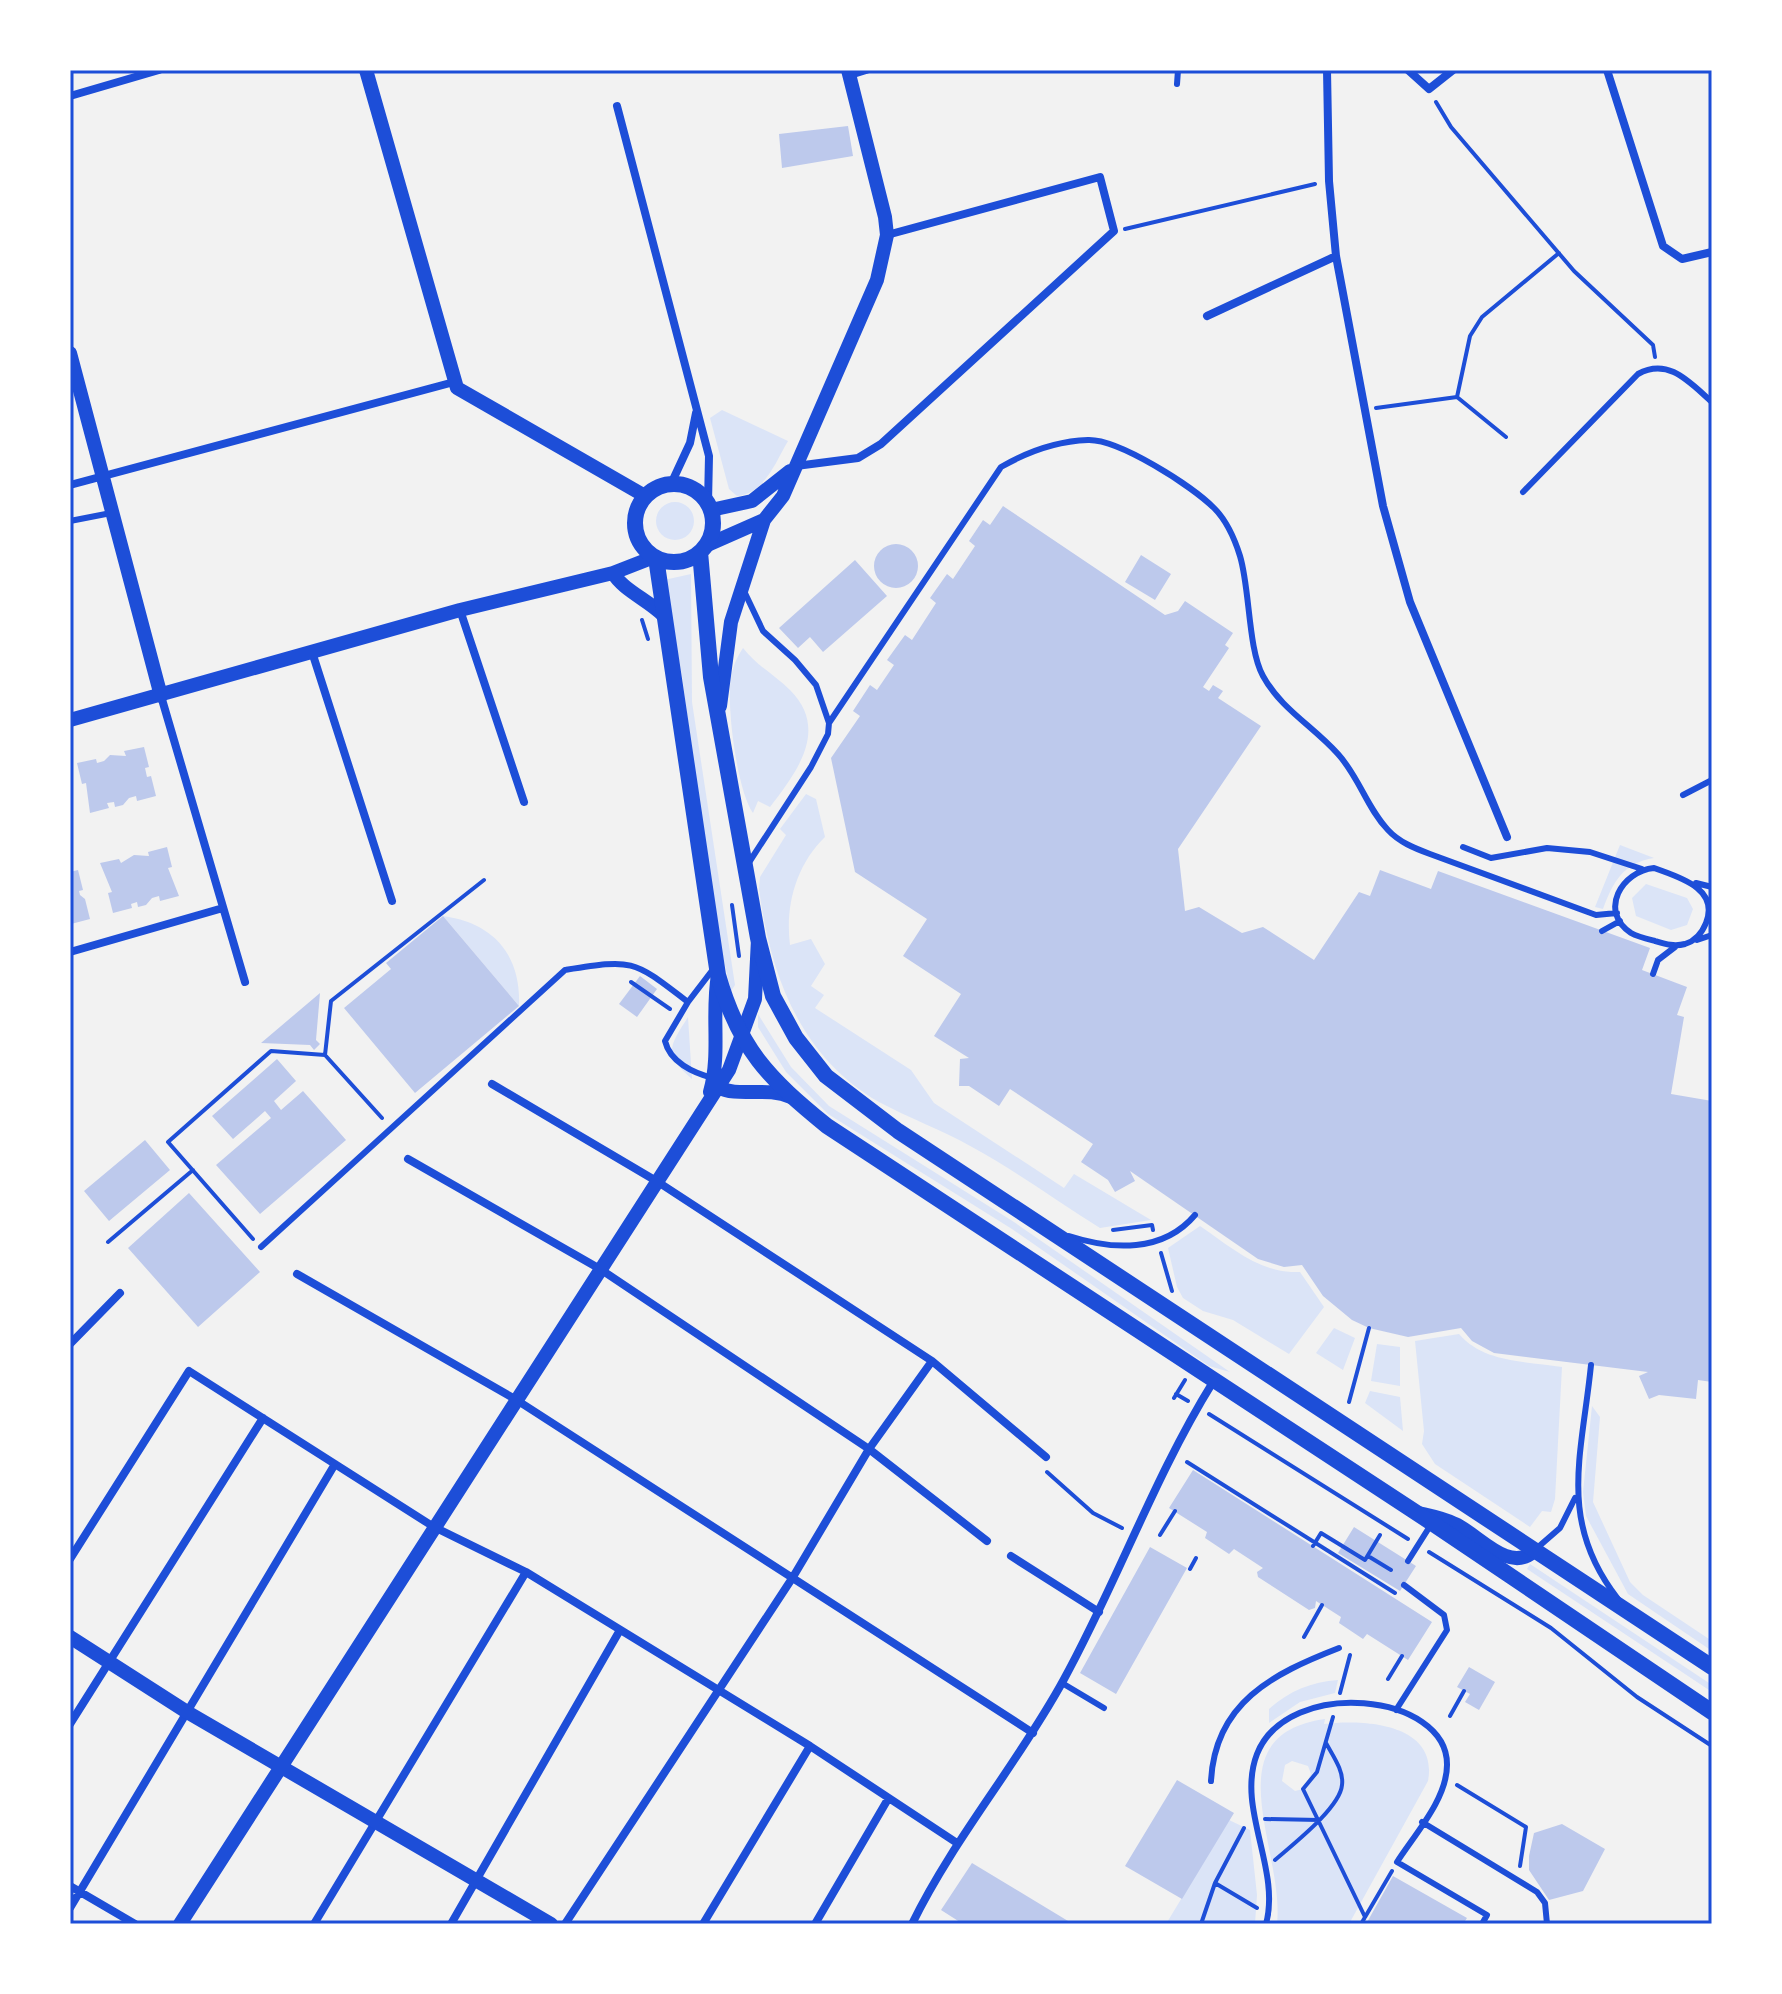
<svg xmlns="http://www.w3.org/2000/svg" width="1782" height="1994" font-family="'Fira Sans',sans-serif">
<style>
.green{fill:#dbe4f7;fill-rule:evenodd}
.building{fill:#bdc9ec}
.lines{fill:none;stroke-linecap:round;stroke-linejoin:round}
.path{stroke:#1d4ed8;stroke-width:4}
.service{stroke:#1d4ed8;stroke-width:6}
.minor{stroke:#1d4ed8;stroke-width:8}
.tertiary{stroke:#1d4ed8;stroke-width:14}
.secondary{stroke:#1d4ed8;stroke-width:16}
.neatline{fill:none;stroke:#1d4ed8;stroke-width:3}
</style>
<rect width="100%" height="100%" fill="#f2f2f2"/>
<path class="green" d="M722,410L788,441C775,463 765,493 737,496L729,489L710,418Z
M656 521a19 19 0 1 1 38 0a19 19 0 1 1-38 0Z
M691,574L692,702L735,985L731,991L716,927L682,676L664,580Z
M743,648C757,666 775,675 790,690C830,730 796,773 770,807L758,801L753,813C737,791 726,704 731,677C733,666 737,657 743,648Z
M806,794L816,799L825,837C796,865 785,906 790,945L811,939L825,964L811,986L824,995L815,1008L911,1070L934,1103L1064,1188L1074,1174L1151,1220L1100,1228C1057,1201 1016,1171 972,1147C942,1130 909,1118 879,1102C800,1057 770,974 759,889L760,877L786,835L780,829Z
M1620,845L1654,858C1623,863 1613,882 1603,909L1595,907Z
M1646,884L1687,898L1693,909L1687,925L1671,930L1636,916L1632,898Z
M443,916C494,923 521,955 519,1006Z
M758,1014L791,1067L829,1106L1014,1222L1230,1372L1209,1366L1012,1229L828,1114L786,1072L758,1027Z
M688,1017L692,1079C662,1054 670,1046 688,1017Z
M1200,1226C1231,1247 1260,1274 1300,1272L1324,1307L1289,1354L1233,1320L1203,1311L1183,1298L1177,1287L1168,1248Z
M1334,1328L1355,1338L1343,1370L1316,1353Z
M1459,1334C1484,1363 1525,1361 1562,1367L1555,1499L1551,1512L1542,1511L1530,1527L1435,1464L1422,1444L1424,1431L1415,1341Z
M1377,1344L1400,1347V1386L1371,1381Z
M1370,1391L1400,1397L1403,1431L1365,1403Z
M1592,1406L1600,1417L1593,1502L1630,1582L1643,1595L1712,1641V1651L1628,1594L1586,1516L1583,1492Z
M1530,1564L1712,1685V1692L1527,1569Z
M1338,1680L1335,1693L1300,1702L1269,1723V1709C1289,1691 1311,1682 1338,1680Z
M1325,1719L1324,1724C1363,1719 1439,1723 1428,1781L1349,1924H1277C1285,1850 1211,1735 1325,1719ZM1292,1761L1308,1766L1311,1774L1303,1789L1295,1791L1282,1781L1285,1765Z
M1229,1820L1250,1830L1257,1895L1255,1924H1166Z"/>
<path class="building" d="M848,126L853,156L782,168L779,134Z
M1003,506L1165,615L1178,611L1185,601L1233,633L1225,645L1229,648L1203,687L1209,691L1213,685L1223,691L1218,698L1261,726L1178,849L1185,911L1199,907L1242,933L1263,927L1314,960L1359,892L1370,896L1380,870L1431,889L1438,871L1650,948L1642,970L1687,987L1677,1015L1684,1017L1671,1094L1712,1101V1382L1698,1380L1696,1399L1659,1395L1649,1399L1639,1376L1648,1372L1494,1353L1472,1341L1461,1328L1408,1337L1369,1328L1352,1320L1323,1296L1302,1265L1284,1267L1258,1259L1130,1171L1135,1181L1115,1192L1108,1180L1081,1162L1093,1144L1010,1089L999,1106L969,1086H959L960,1059L969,1058L934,1036L961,994L903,956L927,919L855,872L831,758L860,716L853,711L870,685L877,690L894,665L887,660L905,635L912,640L936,603L930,598L947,574L953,579L975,546L969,541L983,520L990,525Z
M874 566a22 22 0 1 1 44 0a22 22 0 1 1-44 0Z
M1141,555L1171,574L1155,600L1125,582Z
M855,560L887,596L823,652L810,637L798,648L779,628Z
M144,747L149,767L145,768L147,777L151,776L156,796L137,801L136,796L129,798L123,805L115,807L114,802L107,803L109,808L90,813L86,783L82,784L77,763L96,759L97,763L104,761L110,755L126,756L124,751Z
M167,847L172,867L168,868L179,896L160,901L159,896L152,898L146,905L138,907L137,902L131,904L132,908L113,913L108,893L112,892L100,863L119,859L121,863L134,855L149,856L148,852Z
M78,870L83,890L79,891L80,895L85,899L90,919L71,924L70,872Z
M443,916L519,1006L415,1093L344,1008L391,969L386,963Z
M640,976L657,989L637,1017L619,1004Z
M320,993L316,1040L320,1044L314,1050L310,1045L261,1043Z
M277,1059L296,1081L274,1101L281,1110L303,1091L346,1140L260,1214L216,1165L271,1118L265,1111L233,1139L212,1116Z
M145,1140L170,1170L109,1221L84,1191Z
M189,1193L260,1272L198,1327L128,1248Z
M1193,1470L1432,1622L1408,1660L1367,1634L1363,1639L1339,1623L1341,1617L1316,1601L1315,1608L1309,1610L1258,1577L1257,1572L1263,1568L1234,1549L1229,1554L1205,1538L1207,1532L1169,1508Z
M1354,1527L1416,1566L1400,1591L1338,1553Z
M1150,1547L1187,1568L1116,1694L1080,1673Z
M1469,1667L1495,1682L1479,1710L1465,1702L1470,1694L1457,1687Z
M1177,1780L1234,1813L1182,1899L1125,1866Z
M1562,1824L1605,1849L1583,1891L1549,1900L1529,1870V1856L1534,1833Z
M972,1863L1073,1924H963L941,1910Z
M1393,1876L1467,1918L1463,1924H1366Z"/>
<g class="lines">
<path class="path" d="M1436,102L1451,127L1574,271L1653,345L1655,357
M1125,229L1315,184
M1457,397L1470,336L1482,317L1559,253
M1376,408L1457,397L1506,437
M642,620L648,639
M732,905L739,956
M631,982L670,1009
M325,1055L382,1118
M1113,1230L1152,1225L1153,1230
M253,1239L168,1142L271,1051L325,1055L331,1001L484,880
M108,1242L193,1170
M1161,1253L1172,1291
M1176,1394L1188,1401
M1174,1398L1185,1380
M1349,1402L1369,1328
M1209,1414L1408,1539
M1187,1462L1395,1593
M1047,1472L1093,1513L1122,1528
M1160,1535L1175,1511
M1313,1546L1321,1533L1365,1560L1380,1535
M1429,1552L1551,1628L1637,1697L1712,1746
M1368,1556L1391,1570
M1190,1569L1196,1558
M1304,1637L1322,1605
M1388,1679L1402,1656
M1340,1693L1350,1655
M1450,1716L1464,1691
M1333,1717L1317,1772L1303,1789L1365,1917
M1457,1785L1526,1827L1520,1866
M1265,1819L1319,1820
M1275,1860C1292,1845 1340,1808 1342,1785C1344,1771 1333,1756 1326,1743
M1215,1883L1257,1908
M1201,1924L1215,1883L1244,1828
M1361,1924L1392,1871"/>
<path class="service" d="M1177,84L1178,70
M1523,492L1638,374C1669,357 1690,383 1712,402
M70,521L111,513
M744,591L763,631L795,660L816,685L829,723L828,734L811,767L748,864
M829,723L1001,467C1027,452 1057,441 1088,440C1119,439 1192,486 1214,508C1227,521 1235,540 1240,556C1250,589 1248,649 1263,676C1281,709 1313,726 1338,754C1359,777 1367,808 1388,830C1399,842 1414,848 1430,854L1596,915L1617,913
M1683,795L1712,780
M1463,847L1491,858L1547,848L1590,852L1642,869
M1654,868C1678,877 1720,888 1706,923C1702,933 1695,941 1685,944C1674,947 1665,944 1655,941C1647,939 1638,937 1631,933C1598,911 1622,871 1654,868Z
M1696,883L1712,887
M1602,931L1620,921
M1697,940L1712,935
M1653,974L1658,960L1675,947
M713,1078C693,1073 670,1062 665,1041L688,1002L714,968
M1069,1236C1112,1250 1163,1253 1195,1215
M261,1247L565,970C634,959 632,959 688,1002
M1591,1365C1582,1455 1557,1521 1618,1599
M1537,1548L1560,1528L1575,1498
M1408,1561L1432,1523
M1062,1683L1104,1708
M1396,1710L1447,1630L1444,1615L1404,1585
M1211,1781C1215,1703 1272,1674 1339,1648
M1422,1822L1537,1892L1545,1903L1547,1924
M1266,1924C1281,1869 1236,1808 1257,1754C1288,1676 1448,1693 1447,1765C1447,1799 1415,1834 1397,1862L1487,1915L1482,1924"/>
<path class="minor" d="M1327,70L1329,181L1336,256L1383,506L1410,602L1507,837
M1408,70L1429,89L1453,70
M1607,70L1663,246L1682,259L1712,252
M850,75L866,70
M70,96L159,70
M617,106L709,456L708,503
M1207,316L1336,256
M796,466L858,458L881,444L1114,231L1100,177L887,235
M671,484L690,443L696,413
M70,485L454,382
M460,610L524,802
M312,652L392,901
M161,696L245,982
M70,952L223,908
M492,1084L658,1182L932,1361L1046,1457
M408,1159L600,1269L869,1449L987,1541
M297,1274L515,1399L1033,1733
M70,1344L120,1293
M1011,1556L1099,1612
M70,1559L189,1371L434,1527L526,1572L810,1746L957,1843
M70,1724L263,1418
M70,1886L135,1924
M70,1908L335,1464
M314,1924L526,1572
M451,1924L620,1630
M565,1924L793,1577L869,1449L932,1361
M703,1924L810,1746
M815,1924L888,1799
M912,1924C954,1838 1017,1765 1063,1681C1117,1583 1154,1477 1213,1382"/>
<path class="tertiary" d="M366,70L457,388L645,496
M70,353L161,696
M711,510L752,501L790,471
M705,546L764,520L783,496L877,280L887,235L885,217L848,70
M613,573C623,590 648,600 663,615
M720,706L731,622L764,520
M70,720L460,610L613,573L654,557
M718,1087C738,1098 766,1086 791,1097
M710,1092C721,1053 711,1014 718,975
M1418,1513C1431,1516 1443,1518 1455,1524C1478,1534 1508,1573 1533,1552
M70,1637L187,1712L551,1924
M180,1924L729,1070L755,999L758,939"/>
<path class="secondary" d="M635 523a39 39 0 1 1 78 0a39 39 0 1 1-78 0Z
M700,552L711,677L758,938L773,996L796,1038L826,1076L898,1131L1712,1667
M656,558L718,975C739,1049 769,1079 827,1126L1432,1523L1712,1712"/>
</g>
<rect width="1782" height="1994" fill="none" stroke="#ffffff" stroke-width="144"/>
<rect x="72" y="72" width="1638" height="1850" class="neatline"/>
</svg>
